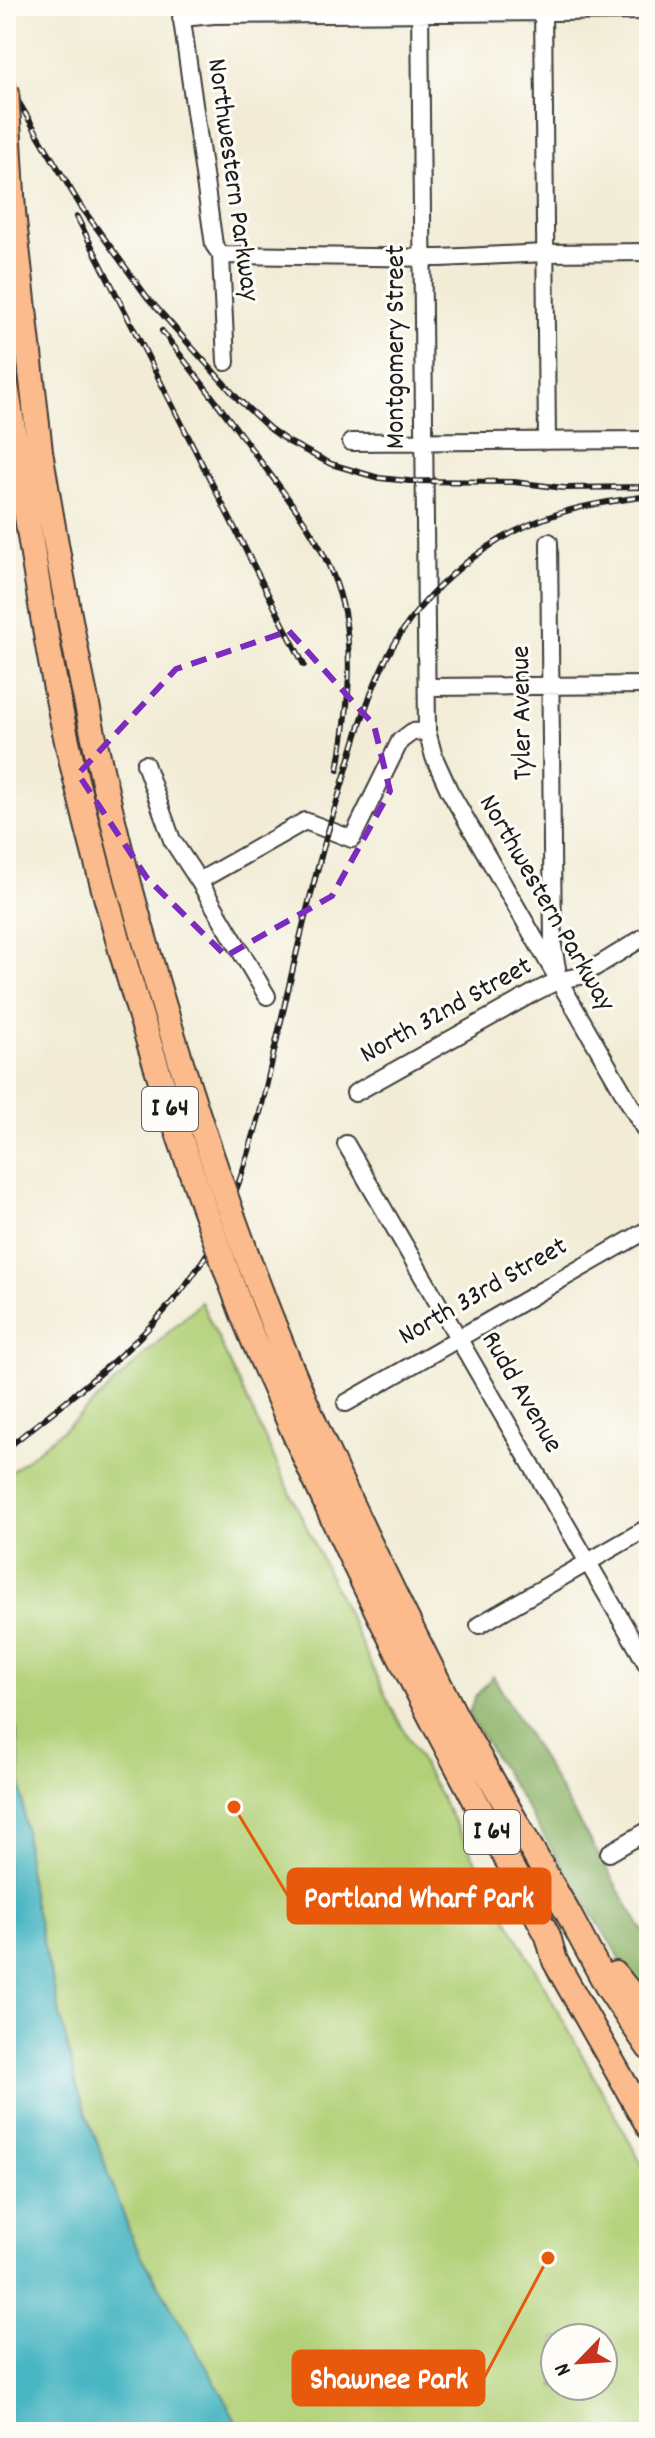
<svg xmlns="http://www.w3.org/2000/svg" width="655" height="2438" font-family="Dekko,sans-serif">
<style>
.green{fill:#b1d077;stroke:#66764a;stroke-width:2;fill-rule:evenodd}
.forest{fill:#8cb268;stroke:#546742;stroke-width:2}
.water{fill:#48b6c3;stroke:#326970;stroke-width:2}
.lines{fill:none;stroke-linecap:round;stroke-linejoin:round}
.minor-casing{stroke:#3c3b38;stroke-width:20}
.highway-casing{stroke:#3c3b38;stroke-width:28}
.minor{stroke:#fff;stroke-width:16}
.highway{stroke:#fbbb8c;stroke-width:24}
.rail-casing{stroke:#1c1c1c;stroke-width:6}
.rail{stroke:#fdfcf7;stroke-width:3;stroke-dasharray:9;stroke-linecap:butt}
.highway-bridge-casing{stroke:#3c3b38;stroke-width:28;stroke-linecap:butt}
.highway-bridge{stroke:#fbbb8c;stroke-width:24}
.marked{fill:none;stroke:#7b2cbf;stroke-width:6;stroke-dasharray:16 10;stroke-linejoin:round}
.labels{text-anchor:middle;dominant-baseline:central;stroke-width:6;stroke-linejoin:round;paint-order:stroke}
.shield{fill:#fdfcf7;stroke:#605f5e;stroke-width:2}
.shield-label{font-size:26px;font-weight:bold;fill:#1c1c1c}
.street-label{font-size:28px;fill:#1c1c1c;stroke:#fdfcf7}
.leader{fill:none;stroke:#e8590c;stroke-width:3}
.callout-dot{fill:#e8590c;stroke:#fdfcf7;stroke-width:3}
.callout{fill:#e8590c;stroke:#e8590c;stroke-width:3}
.callout-label{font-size:30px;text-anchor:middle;font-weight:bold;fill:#fff}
</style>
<rect width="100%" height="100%" fill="#fdfcf7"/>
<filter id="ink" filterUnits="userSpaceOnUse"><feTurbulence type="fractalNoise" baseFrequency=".0125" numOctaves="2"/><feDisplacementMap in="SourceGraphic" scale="16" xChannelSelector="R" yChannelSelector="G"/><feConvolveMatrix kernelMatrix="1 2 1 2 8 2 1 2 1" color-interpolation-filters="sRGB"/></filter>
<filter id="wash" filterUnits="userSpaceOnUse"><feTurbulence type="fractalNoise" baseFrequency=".006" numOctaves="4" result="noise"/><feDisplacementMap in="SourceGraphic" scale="32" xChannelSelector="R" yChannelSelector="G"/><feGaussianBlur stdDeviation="1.8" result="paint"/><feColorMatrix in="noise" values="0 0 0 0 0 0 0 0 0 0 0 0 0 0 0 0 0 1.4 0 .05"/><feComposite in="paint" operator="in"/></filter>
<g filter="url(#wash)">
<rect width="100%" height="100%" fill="#f2ecd6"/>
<path class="green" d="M201,1302L389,1703L649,2177V2432H241L225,2399L133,2241L77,2087L30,1887L16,1728L6,1690V1476L76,1419ZM555,2338H603V2386H555Z"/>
<path class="forest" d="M493,1676L649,1941V1998L626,1968L468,1714L476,1696Z"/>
<path class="water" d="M6,1690L16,1728L30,1887L77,2087L133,2241L225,2399L241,2432H6Z"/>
</g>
<g filter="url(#ink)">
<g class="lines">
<defs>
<path id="minor" d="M180,6L214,245L221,255L226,362
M420,6L427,731L434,757L449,790L649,1137
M543,6L547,441
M181,18L214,15L649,11
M221,255L440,258L545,253L649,252
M351,442L649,440
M549,542L553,946L557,968
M427,687L649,685
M145,764L172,840L199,881L267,996
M199,881L305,821L352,839L400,741L412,732L427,731
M355,1093L535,992L559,980L581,976L649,934
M346,1144L649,1668
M346,1403L649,1229
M479,1625L649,1527
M609,1853L649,1830"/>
<path id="highway" d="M13,212L40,451
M6,385L17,454
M456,1717L569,1915L607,1986L649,2048
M436,1727L548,1936L555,1961L649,2127
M615,1974L649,2016"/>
</defs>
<use href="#minor" class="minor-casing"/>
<use href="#highway" class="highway-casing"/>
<use href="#minor" class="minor"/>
<use href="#highway" class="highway"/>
<defs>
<path id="rail" d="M6,81L80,205L147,297L238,399L269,428L287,441L331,464L379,478L409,481L514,482L564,488L645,487
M77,217L304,665
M162,331C194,373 227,415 258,458C294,506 332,552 344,612C354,664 347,718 338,770
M6,1449C79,1390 159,1334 208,1252C232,1210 247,1160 260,1113C285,1007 306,899 339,795C351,755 362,713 379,674C412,598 481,538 560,513C589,504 619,500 649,496"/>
</defs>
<use href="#rail" class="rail-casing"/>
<use href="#rail" class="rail"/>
<defs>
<path id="highway-bridge" d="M6,87L13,212
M40,451C67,612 97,773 142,931C191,1105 250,1279 324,1445C365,1537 410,1627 456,1717
M17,454C34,558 48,664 73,767C116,950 173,1128 239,1304C252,1340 269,1374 284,1410C331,1518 381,1622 436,1727"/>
</defs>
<use href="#highway-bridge" class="highway-bridge-casing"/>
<use href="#highway-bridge" class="highway-bridge"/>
</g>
</g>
<path class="marked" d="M289,631L374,725L390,791L332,896L226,956L147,878L78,774L176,669Z"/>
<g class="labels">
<g class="shield">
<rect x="142" y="1087" width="56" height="44" rx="6"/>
<rect x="464" y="1810" width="56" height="44" rx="6"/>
</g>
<g class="shield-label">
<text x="170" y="1109">I 64</text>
<text x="492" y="1832">I 64</text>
</g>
<g class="street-label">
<text transform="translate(231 180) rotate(82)">Northwestern Parkway</text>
<text transform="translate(398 347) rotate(-90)">Montgomery Street</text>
<text transform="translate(524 713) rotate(-91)">Tyler Avenue</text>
<text transform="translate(545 904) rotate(60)">Northwestern Parkway</text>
<text transform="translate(447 1012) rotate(-29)">North 32nd Street</text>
<text transform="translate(484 1293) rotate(-30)">North 33rd Street</text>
<text transform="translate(520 1393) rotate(60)">Rudd Avenue</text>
</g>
</g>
<path class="leader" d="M234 1807L288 1896M548 2258L484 2378"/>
<g class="callout-dot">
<circle cx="234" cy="1807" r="8"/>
<circle cx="548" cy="2258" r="8"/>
</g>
<g class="callout">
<rect x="288" y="1869" width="262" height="54" rx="8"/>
<rect x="293" y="2351" width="191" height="54" rx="8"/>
</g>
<g class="callout-label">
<text x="419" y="1907">Portland Wharf Park</text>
<text x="389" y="2388">Shawnee Park</text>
</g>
<rect width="655" height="2438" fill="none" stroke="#fdfcf7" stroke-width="32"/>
<g transform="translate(579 2362) rotate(245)"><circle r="38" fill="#fdfcf7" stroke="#a3a29f" stroke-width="2"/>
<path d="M0-6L14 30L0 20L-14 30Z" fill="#c8321e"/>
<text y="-12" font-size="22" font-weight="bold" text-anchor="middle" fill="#1c1c1c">N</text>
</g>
</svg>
